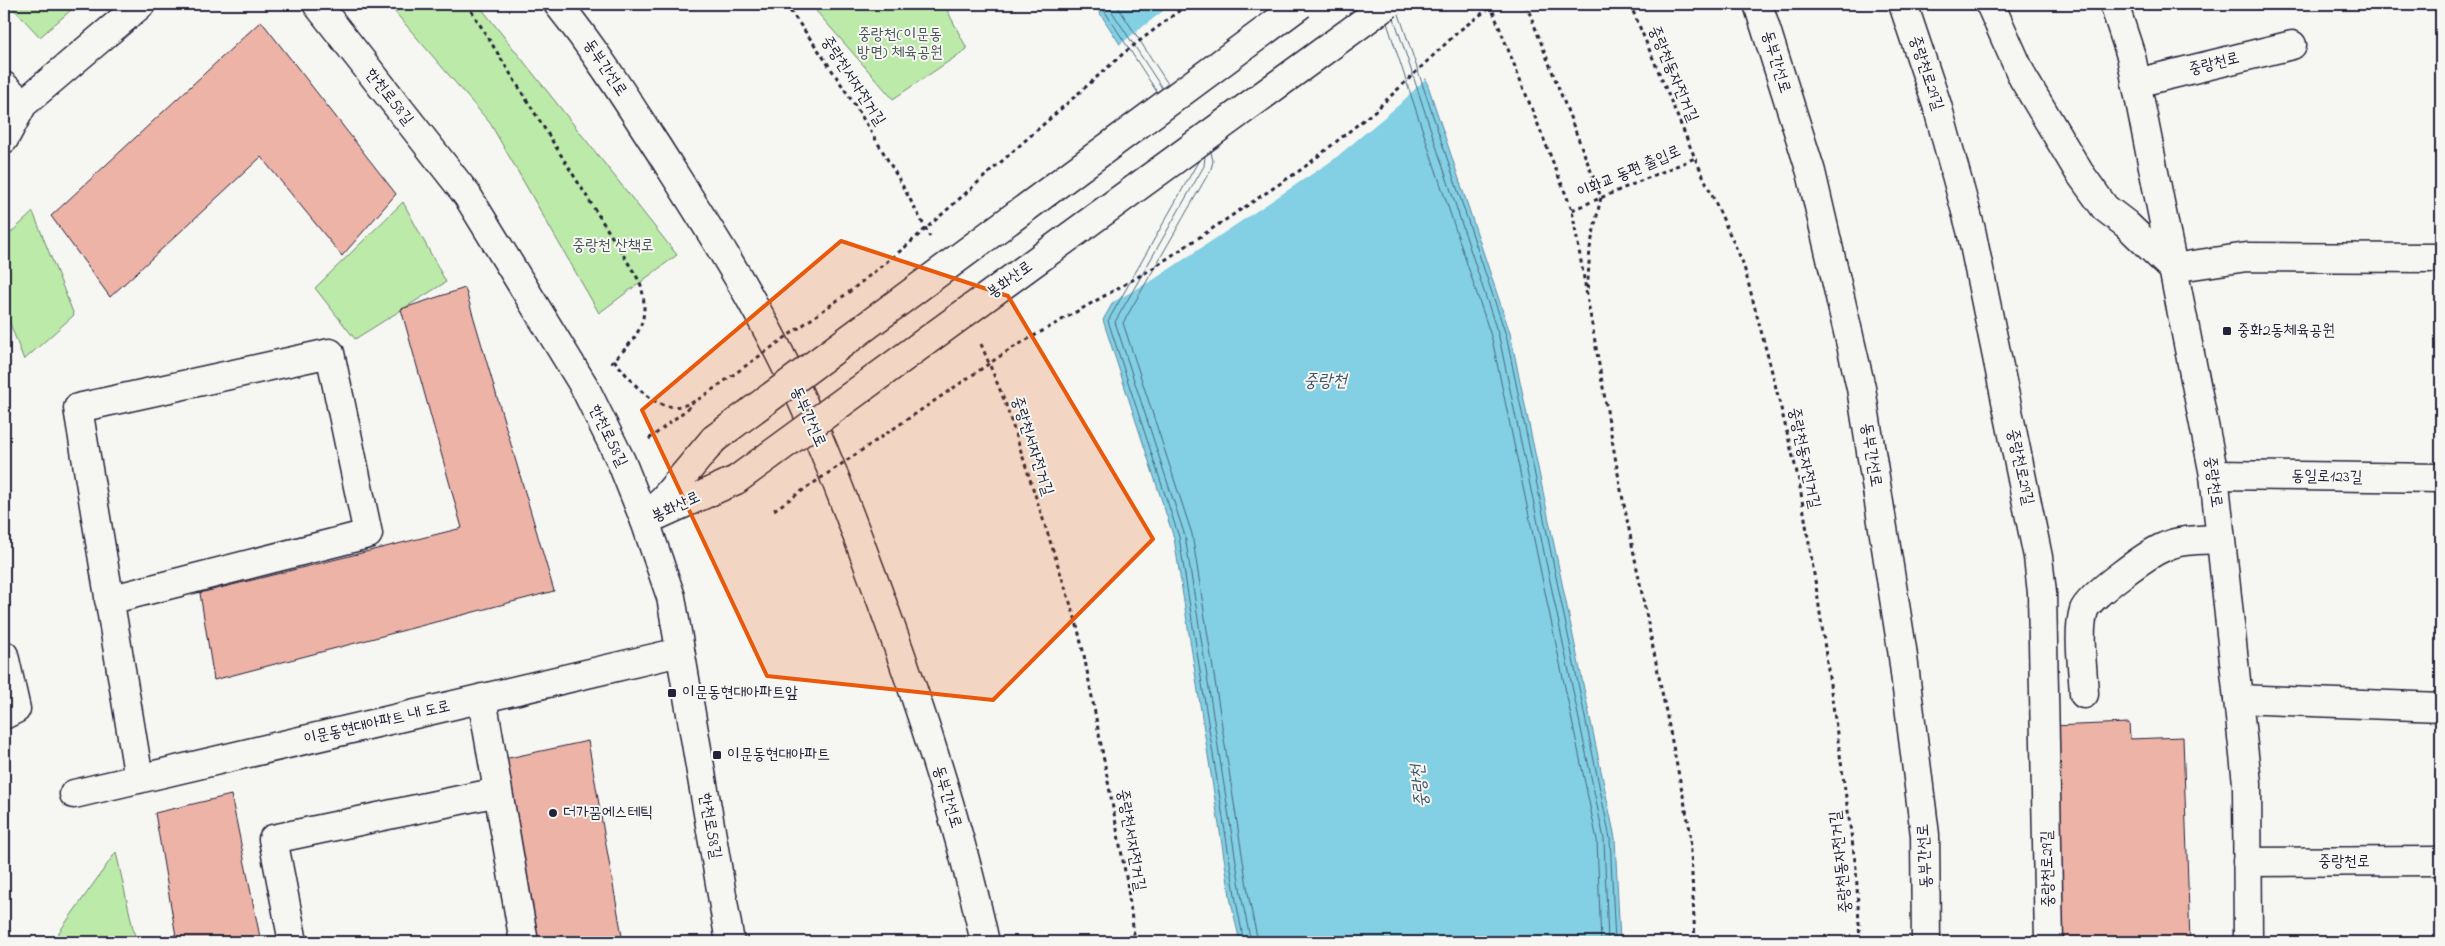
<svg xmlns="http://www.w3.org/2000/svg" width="2445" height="946" font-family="'Indie Flower','Poor Story',sans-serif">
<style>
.green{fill:#bceaa8;stroke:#6f8672}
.water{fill:#83cfe3;stroke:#5c8aa0}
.pier{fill:#f6f6f2}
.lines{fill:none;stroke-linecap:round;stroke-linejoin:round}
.shore{stroke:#49677e;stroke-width:1}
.building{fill:#edb3a7;stroke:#22223b}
.minor-casing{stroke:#22223b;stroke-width:31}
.major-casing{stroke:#22223b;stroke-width:31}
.highway-casing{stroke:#22223b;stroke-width:31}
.path{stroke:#22223b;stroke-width:3;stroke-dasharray:4 4;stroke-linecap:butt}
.minor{stroke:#f6f6f2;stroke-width:28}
.major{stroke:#f6f6f2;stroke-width:28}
.highway{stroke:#f6f6f2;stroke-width:28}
.major-bridge-casing{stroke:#22223b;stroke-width:31;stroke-linecap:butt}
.path-bridge{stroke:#22223b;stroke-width:3;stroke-dasharray:4 4;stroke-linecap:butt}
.major-bridge{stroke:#f6f6f2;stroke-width:28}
.marked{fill:#e8590c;fill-opacity:0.2;stroke:#e8590c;stroke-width:4;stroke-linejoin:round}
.poi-dot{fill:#22223b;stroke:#f6f6f2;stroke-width:2}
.labels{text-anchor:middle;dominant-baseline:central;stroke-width:4;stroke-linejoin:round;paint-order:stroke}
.park-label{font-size:16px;fill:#485456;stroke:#f6f6f2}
.street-label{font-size:16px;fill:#22223b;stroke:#f6f6f2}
.poi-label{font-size:16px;fill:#22223b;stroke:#f6f6f2;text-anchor:start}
.water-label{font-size:18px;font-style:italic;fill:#3f566d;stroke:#f6f6f2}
</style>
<rect width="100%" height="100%" fill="#f6f6f2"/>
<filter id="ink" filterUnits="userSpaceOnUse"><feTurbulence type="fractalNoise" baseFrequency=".02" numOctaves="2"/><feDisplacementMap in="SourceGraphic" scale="10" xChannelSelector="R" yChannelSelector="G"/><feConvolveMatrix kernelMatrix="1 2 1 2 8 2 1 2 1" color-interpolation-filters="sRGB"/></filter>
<g filter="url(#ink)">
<path class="green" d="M9,4H78L40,37Z
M388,4H478L677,255L599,313L490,123Z
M810,4H944L967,49L893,99Z
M403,202L446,282L355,339L315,288Z
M33,212L74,315L24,360L4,308V239Z
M116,852L136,942H52Z"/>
<path class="water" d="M1094,4H1401L1510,333L1615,838L1620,942H1240L1231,902L1174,538L1103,320L1194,159Z"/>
<path class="pier" d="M1172,4H1403L1428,76L1400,104L1333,160L1153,280L1109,304L1192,160L1118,46Z"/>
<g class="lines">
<path class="shore" d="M1100,4L1157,92
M1107,4L1162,88
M1116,4L1168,84
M1399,14L1506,335L1610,838L1615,942
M1394,18L1499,337L1604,839L1608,942
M1387,23L1492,339L1597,840L1601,942
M1211,152L1213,161L1211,169L1123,323L1192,534L1249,899L1258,942
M1205,156L1204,166L1115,322L1185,536L1242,900L1251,942
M1199,160L1108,321L1179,537L1236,901L1244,942"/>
</g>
<path class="building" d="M261,21L396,194L342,256L261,157L110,297L51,216Z
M465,288L554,591L214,680L200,593L462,528L401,309Z
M2129,723L2130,739L2183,737L2190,942H2057L2051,726Z
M588,741L623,942H534L504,759Z
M231,795L261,942H177L155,813Z"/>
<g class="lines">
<defs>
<path id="minor" d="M317,4L467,195L584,386L621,461L645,521
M1903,4L1937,105L1971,230L2038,557L2042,593L2049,942
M2136,83L2292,45
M4,86L23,104
M4,139L23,104L141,4
M2172,268L2247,257L2441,258
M2214,475L2441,478
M109,600L368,534L330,353L78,408L139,779
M4,655L16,709L4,715
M2084,694C2083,670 2077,632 2084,610C2089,596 2149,553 2164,547C2181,539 2202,540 2220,539
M482,698L524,942
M2238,699L2441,707
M74,794L680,652
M2247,862L2441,861
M293,942L273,839L498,792"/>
<path id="major" d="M1990,4L2023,78L2079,172L2105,208L2126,224L2172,268
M2114,4L2131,56L2214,475L2247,783L2248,942
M714,439L645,521L736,480
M645,521L671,597L730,942"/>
<path id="highway" d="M558,4C595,50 626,99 659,150C697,210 736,270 769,333C815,420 850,515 884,608C924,717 960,828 985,942
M1758,4L1811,172L1861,388L1902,649L1925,835L1926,942"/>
</defs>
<use href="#minor" class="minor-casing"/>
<use href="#major" class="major-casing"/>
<use href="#highway" class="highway-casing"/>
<path class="path" d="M467,4L640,282C651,320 639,338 610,363
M785,4C840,77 888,156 930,237
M1490,4L1572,210L1620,485L1690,830L1695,942
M1526,4L1601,197L1590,248L1587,294
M1630,4L1695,158L1743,263L1772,372L1799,481L1818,599L1856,868L1860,942
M1572,210L1695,158
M981,344L1005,402L1076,621L1084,655L1127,882L1135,942
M614,360C640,391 663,425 705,395
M649,439L691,406"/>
<use href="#minor" class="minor"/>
<use href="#major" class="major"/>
<use href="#highway" class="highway"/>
<defs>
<path id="major-bridge" d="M714,439L1301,4
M736,480L1388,4"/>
</defs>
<use href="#major-bridge" class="major-bridge-casing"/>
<path class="path-bridge" d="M705,395L849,292L904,248L1125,52L1188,4
M774,510L1009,350L1150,270L1302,169L1377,109L1460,30L1495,4"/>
<use href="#major-bridge" class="major-bridge"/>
</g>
</g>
<path class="marked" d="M841,241L1008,296L1153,539L993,700L767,676L642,410Z"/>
<g class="poi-dot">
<rect x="2222" y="326" width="10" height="10" rx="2.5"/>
<rect x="667" y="688" width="10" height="10" rx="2.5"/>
<rect x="712" y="750" width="10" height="10" rx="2.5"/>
<circle cx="553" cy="813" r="5"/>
</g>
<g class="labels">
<g class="park-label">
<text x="900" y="35">중랑천(이문동<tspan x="900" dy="18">방면) 체육공원</tspan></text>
<text x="613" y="246">중랑천 산책로</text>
</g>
<g class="street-label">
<text transform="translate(1776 62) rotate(73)">동부간선로</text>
<text transform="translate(2214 64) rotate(-14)">중랑천로</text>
<text transform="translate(605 68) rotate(56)">동부간선로</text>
<text transform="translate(1926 73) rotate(72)">중랑천로29길</text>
<text transform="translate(1673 74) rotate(67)">중랑천동자전거길</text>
<text transform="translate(853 81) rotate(57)">중랑천서자전거길</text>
<text transform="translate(389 97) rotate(52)">한천로58길</text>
<text transform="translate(1629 172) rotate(-23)">이화교 동편 출입로</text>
<text transform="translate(1010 280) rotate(-36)">봉화산로</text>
<text transform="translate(808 417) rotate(66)">동부간선로</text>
<text transform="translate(608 436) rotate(64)">한천로58길</text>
<text transform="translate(1032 446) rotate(72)">중랑천서자전거길</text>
<text transform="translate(1871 455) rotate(81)">동부간선로</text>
<text transform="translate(1804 458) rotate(78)">중랑천동자전거길</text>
<text transform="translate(2020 467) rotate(78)">중랑천로29길</text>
<text transform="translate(2327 477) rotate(1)">동일로123길</text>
<text transform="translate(2213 482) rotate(82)">중랑천로</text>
<text transform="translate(676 507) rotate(-25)">봉화산로</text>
<text transform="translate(377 723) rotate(-13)">이문동현대아파트 내 도로</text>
<text transform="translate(947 797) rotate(73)">동부간선로</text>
<text transform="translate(710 826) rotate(80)">한천로58길</text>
<text transform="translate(1131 840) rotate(80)">중랑천서자전거길</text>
<text transform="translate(1925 856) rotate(-93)">동부간선로</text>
<text transform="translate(1841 862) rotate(-96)">중랑천동자전거길</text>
<text x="2344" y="862">중랑천로</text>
<text transform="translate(2048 869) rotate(-91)">중랑천로29길</text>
</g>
<g class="poi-label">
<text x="2237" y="331">중화2동체육공원</text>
<text x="682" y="693">이문동현대아파트앞</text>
<text x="727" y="755">이문동현대아파트</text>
<text x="563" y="813">더가꿈에스테틱</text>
</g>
<g class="water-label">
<text x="1325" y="382">중랑천</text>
<text transform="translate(1421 786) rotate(-97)">중랑천</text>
</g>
</g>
<rect width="2445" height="946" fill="none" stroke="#f6f6f2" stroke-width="20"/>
<rect x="10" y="10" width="2425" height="926" fill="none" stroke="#22223b" stroke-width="2" filter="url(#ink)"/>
</svg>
